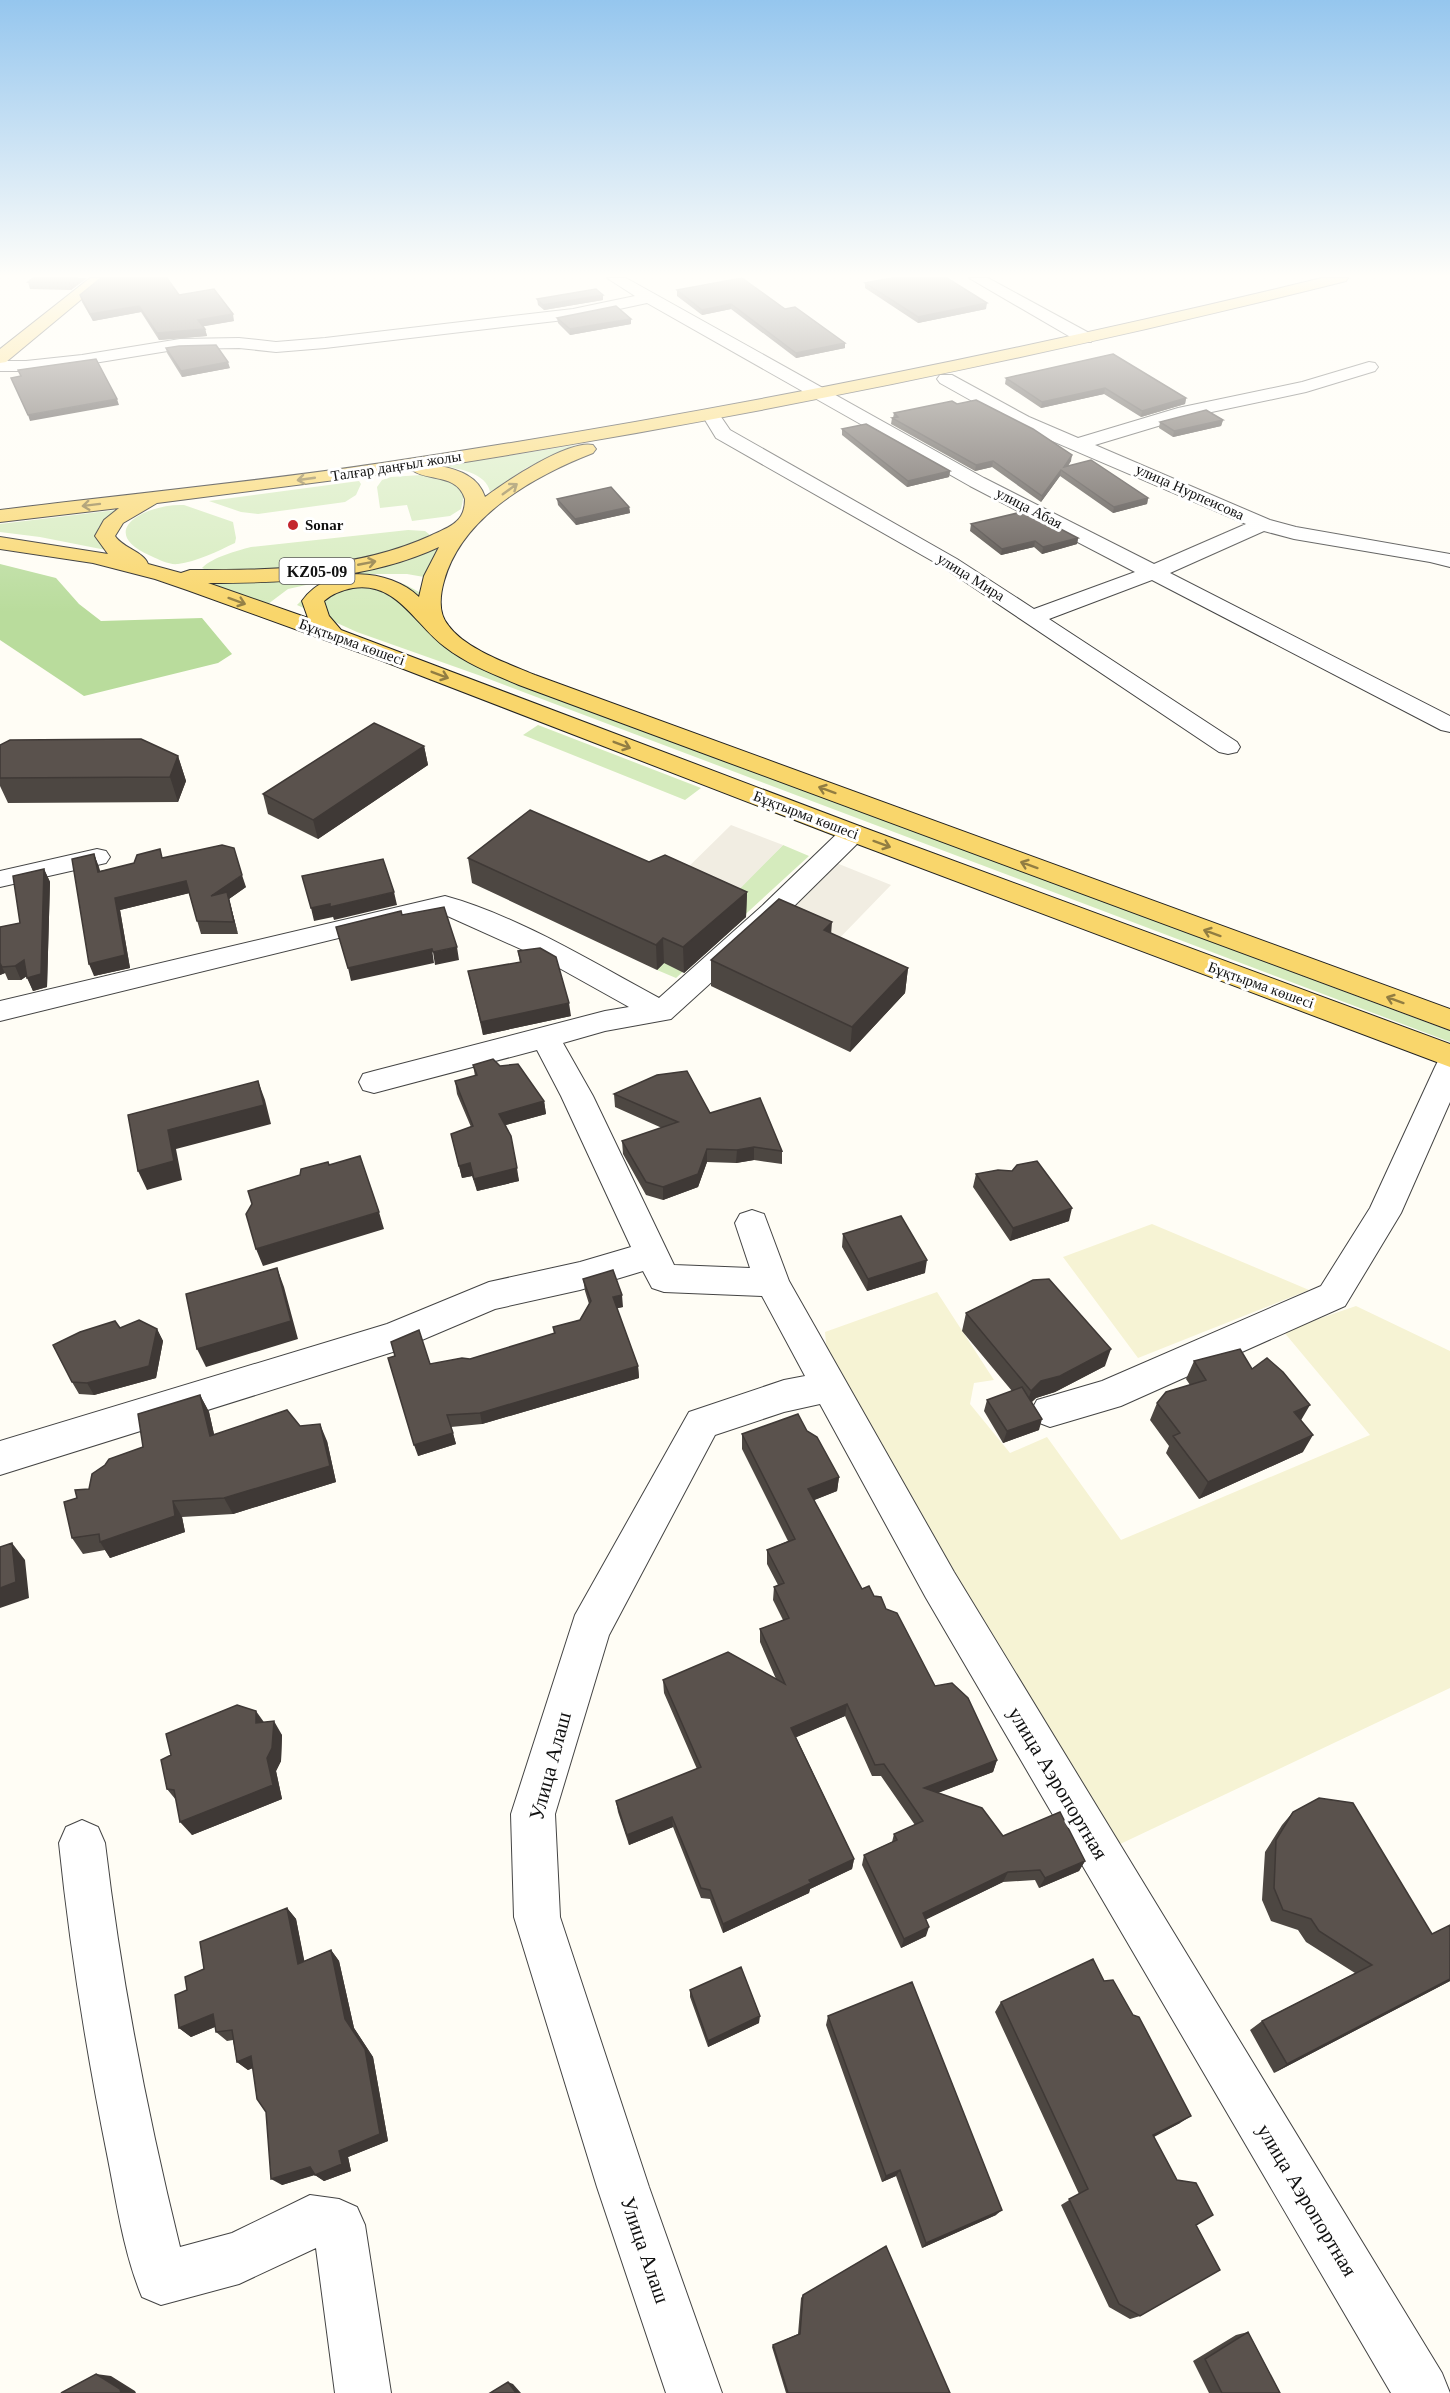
<svg xmlns="http://www.w3.org/2000/svg" width="1450" height="2393" font-family="Georgia,serif">
<style>
.farmland{fill:#f6f3d4}
.green{fill:#d5ebbd}
.forest{fill:#b9dc9c}
.plaza{fill:#f1ede2}
.lines{fill:none;stroke-linecap:round;stroke-linejoin:round}
.minor-casing{stroke:#444;stroke-width:2}
.major-casing{stroke:#222;stroke-width:2}
.minor{fill:#fff;fill-rule:evenodd}
.major{fill:#f9d66b;fill-rule:evenodd}
.wall{fill:#4d4742}
.shaded-wall{fill:#3f3936}
.building{fill:#5a524d;stroke:#3f3936;stroke-width:1.5}
.oneway{stroke:#917d42}
.poi-dot{fill:#c4262e;stroke:#fff;stroke-width:2}
.labels{text-anchor:middle;dominant-baseline:central;stroke-width:6;stroke-linejoin:round;paint-order:stroke}
.far-street-label{font-size:15px;fill:#111;stroke:#fff}
.far-poi-label{font-size:15px;font-weight:bold;fill:#111;stroke:#fff;text-anchor:start}
.shield{fill:#fff;stroke:#585858;stroke-width:1.5}
.shield-label{font-size:16px;font-weight:bold;fill:#111}
.near-street-label{font-size:21px;fill:#111;stroke:#fff}
</style>
<rect width="100%" height="100%" fill="#fffdf5"/>
<path class="farmland" d="M1152,1224L1309,1290L1138,1358L1063,1257Z
M937,1292L994,1380L974,1383L970,1404L1010,1453L1047,1437L1121,1540L1370,1435L1283,1331L1356,1306L1450,1351V1688L1116,1846L830,1387L825,1332Z"/>
<path class="green" d="M575,445L526,468L490,492C486,473 460,469 444,466Z
M421,475C437,477 455,479 464,495L461,509L450,516L412,521L407,505L380,508L377,487L382,480L391,477Z
M359,481L361,484L356,495L345,502L258,514L241,512L209,501Z
M184,505L233,522L236,538L235,543C218,551 196,562 178,564C169,565 160,560 151,556C93,531 148,503 184,505Z
M116,510L98,528V541L106,550L40,537L0,532V524Z
M408,530L425,531L430,535C420,542 408,545 396,549C336,568 272,570 209,571L202,568C213,557 236,551 251,547Z
M440,546L424,577L407,574H373L333,579L288,589L268,604L190,578L334,573L406,561Z
M374,582L404,584L421,593L444,645L462,659L488,672L1450,1031V1042L481,676L357,632L297,605C317,584 346,584 374,582Z
M538,725L701,788L685,800L523,735Z
M783,845L809,856L676,978L657,970Z"/>
<path class="forest" d="M0,564L56,578L79,604L101,621L202,618L232,654L218,663L84,696L0,640Z"/>
<path class="plaza" d="M731,825L783,845L723,906L672,883Z
M834,862L891,885L830,948L773,921Z"/>
<g class="lines">
<defs>
<path id="minor" d="M607,278H626L984,478L1154,564L1246,524L1015,425L940,383L937,379L940,375H952L1029,417L1078,438L1178,408L1302,382L1369,362L1375,363L1378,367L1375,371L1306,392L1188,417L1095,445L1270,520L1296,527L1450,554V567L1430,562L1294,539L1264,531L1170,573L1450,716V732L1441,730L1152,580L1049,619L1237,742L1240,747L1237,752L1228,754L1219,752L943,567L716,438L702,415L705,411H717L730,430L957,559L1034,609L1135,572L970,486L647,303L573,319L325,348L276,352L239,348L180,349L82,365L26,371H0V361H26L82,355L180,339L239,338L276,342L325,338L573,309L635,296Z
M969,278H988L1091,334L1093,338L1091,342H1079Z
M853,825L862,827L866,833L862,839L782,918L671,1019L605,1031L563,1043L593,1096L674,1265L750,1268L735,1223L740,1214L752,1210L764,1214L789,1281L954,1572L1442,2373L1450,2393H1391L926,1598L820,1404L784,1412L715,1435L609,1635L555,1814L560,1917L649,2187L722,2393H666L597,2187L514,1917L511,1814L575,1615L689,1412L784,1380L805,1376L762,1296L664,1292L652,1288L643,1271L580,1290L495,1309L396,1351L0,1475V1441L387,1324L489,1282L580,1262L631,1247L561,1096L537,1050L374,1093L363,1090L359,1082L363,1074L374,1071L605,1011L629,1007L543,959L443,914L404,922L0,1021V1001L445,896C518,916 592,962 659,998L762,906L844,827Z
M97,849L106,851L110,857L106,863L0,887V871Z
M1450,1056V1102L1401,1213L1345,1306L1121,1406L1050,1427L1037,1422L1031,1411L1037,1400L1102,1381L1321,1286L1370,1208L1435,1067L1439,1059Z
M82,1820L98,1827L105,1843C121,1979 147,2113 180,2247L232,2233L310,2195L339,2199L357,2207L365,2225L391,2393H335L316,2248L239,2284L161,2305L142,2297C124,2254 117,2205 108,2159C87,2055 70,1950 59,1843L66,1827Z"/>
<path id="major" d="M90,278H107L6,362L0,363V349Z
M1322,278H1348L1346,281C1046,356 744,418 440,466C459,470 478,476 485,497C505,482 569,439 593,445L596,449L593,453C534,476 462,516 444,581C440,595 438,613 448,625C465,649 509,664 535,675L1450,1009V1030L519,685C493,674 467,664 445,647C415,625 397,581 353,588C342,590 332,594 324,601L329,616L341,630L862,827L1450,1044V1067L844,839L375,658L187,590L155,579L93,563L0,549V537L108,554L95,536L104,520L119,508L0,522V510C127,494 255,482 382,463C698,416 1012,353 1322,278ZM412,470C428,482 457,473 465,499C465,505 464,511 461,516C455,526 440,531 430,536C355,570 271,570 190,570L181,573L148,564C144,552 123,548 115,536L123,523L157,503ZM439,547L424,576L419,597C389,568 328,564 302,601L308,618L208,583C285,583 368,580 439,547Z"/>
</defs>
<use href="#minor" class="minor-casing"/>
<use href="#major" class="major-casing"/>
<use href="#minor" class="minor"/>
<use href="#major" class="major"/>
</g>
<path class="wall" d="M33,278H87L71,290L30,289L28,282Z
M865,283L986,309L918,323L865,288Z
M677,290L785,309L845,343V348L796,358L731,309L702,315L677,296Z
M80,295L234,321L203,326L205,329L207,336L159,340L141,312L93,321L82,302Z
M603,295V300L544,310L538,305L537,299Z
M557,318L631,319V324L570,335L558,323Z
M166,348L230,368L182,377L167,353Z
M1113,354L1186,398L1185,404L1141,417L1104,394L1041,408L1005,384L1006,378Z
M957,404L1071,461L1068,466L1148,498L1147,504L1113,513L1060,476L1041,502L992,467L975,471L891,424L892,418H893L894,413Z
M1223,420L1221,426L1173,437L1159,428L1160,422Z
M842,429L950,471L949,477L907,487L842,435Z
M557,499L629,507L630,513L576,525L558,505Z
M971,524L1078,538L1077,544L1042,554L1034,547L1001,555L970,531Z
M0,745L178,756L186,781L178,802L8,803L0,786Z
M424,746L428,765L318,839L268,814L263,794Z
M94,854L100,871L163,858L246,887L229,899L238,934H201L189,893L120,910L130,968L94,976Z
M468,858L649,862L747,892L746,917L684,973L664,963L657,970L472,883Z
M44,869L50,882L47,987L33,991L27,976L21,980H8L5,973L0,975V927L20,923Z
M831,934L908,968L905,993L850,1052L711,986V960Z
M518,951L571,1016L483,1035L468,971L520,963Z
M473,1065L500,1066L544,1101L546,1114L506,1125L519,1181L477,1191L472,1176L462,1178L451,1134L471,1127L457,1094L455,1081L475,1076Z
M614,1094L710,1113L782,1151V1164L754,1160L736,1163L707,1162L698,1187L663,1200L646,1195L623,1154L622,1141L662,1128L615,1107Z
M976,1174L1069,1221L1010,1241L973,1187Z
M843,1234L925,1273L867,1291L842,1247Z
M583,1279L623,1307L617,1308L638,1366L639,1378L482,1424L451,1427L456,1444L418,1456L430,1364L470,1359L554,1334L553,1327L580,1320L589,1304L585,1291Z
M966,1313L1105,1366L1055,1392L1036,1398L1032,1402L1039,1430L1003,1443L984,1411L987,1400L1012,1391L962,1331Z
M120,1328L157,1329L163,1341L156,1378L94,1395L79,1394L72,1382Z
M1194,1361L1252,1369L1301,1420L1303,1452L1199,1499L1166,1453L1169,1446L1150,1420L1157,1403L1190,1385L1186,1379Z
M200,1395L209,1412L214,1434L300,1426L327,1441L336,1482L233,1514L182,1517L185,1532L110,1558L105,1550L83,1554L72,1538L89,1489L143,1447Z
M807,1431L839,1477L837,1491L814,1500L862,1589L874,1596L886,1609L935,1686L997,1760L993,1772L938,1793L1003,1836L1085,1861L1079,1871L1039,1888L1035,1880L1003,1882L926,1919V1936L901,1948L862,1865L864,1855L892,1842L894,1834L915,1825L881,1776H872L845,1716L796,1737L854,1859L852,1869L810,1889L809,1893L723,1933L710,1899L701,1898L673,1827L629,1845L618,1812L616,1801L697,1769L664,1693L663,1680L776,1679L760,1642V1629L783,1620L773,1600L774,1587L778,1585L767,1564V1550L788,1541L742,1449V1434Z
M264,1722L282,1735L281,1761L276,1771L282,1799L192,1835L176,1800L167,1789Z
M1293,1812L1432,1934L1450,1925V1981L1274,2073L1250,2030L1262,2021L1355,1973L1306,1942L1298,1930L1271,1921L1262,1900L1265,1852L1282,1825Z
M287,1908L296,1919L304,1961L331,1950L339,1961L354,2028L373,2057L388,2141L348,2157L351,2171L324,2181L315,2175L282,2185L266,2112L253,2068L248,2070L237,2062L233,2040L227,2041L216,2032L215,2027L191,2037L179,2028L187,1990L204,1969Z
M1104,1981L1180,2123L1154,2137L1196,2225L1140,2316L1130,2319L1109,2307L1061,2205L1079,2194L995,2012L1001,2002Z
M690,1990L759,2023L708,2047L690,1997Z
M828,2016L996,2215L922,2248L896,2176L882,2182L826,2025Z
M803,2295L950,2393H786L772,2347L773,2345L798,2334L801,2298Z
M1248,2332L1280,2393H1209L1193,2361L1236,2335Z"/>
<path class="shaded-wall" d="M76,278H87L71,290L69,283Z
M603,295V300L544,310L543,305Z
M987,303L986,309L918,323V317Z
M731,304V309L702,315V310Z
M139,306L141,312L93,321L90,314Z
M233,314L234,321L200,327L198,320Z
M631,319V324L570,335V329Z
M205,329L207,336L159,340L157,333Z
M845,343V348L796,358V353Z
M228,362L230,368L182,377L181,371Z
M1105,388L1104,394L1041,408L1042,402Z
M1186,398L1185,404L1141,417L1142,411Z
M117,399L119,405L30,421L28,415Z
M1223,420L1221,426L1173,437L1174,431Z
M1072,455L1071,461L1063,473L1064,467Z
M993,461L992,467L975,471L976,465Z
M1061,470L1060,476L1041,502L1042,496Z
M950,471L949,477L907,487L908,481Z
M1148,498L1147,504L1113,513L1114,507Z
M629,507L630,513L576,525L575,519Z
M1078,538L1077,544L1042,554L1043,547Z
M1035,541L1034,547L1001,555L1002,549Z
M424,746L428,765L318,839L313,820Z
M178,756L186,781L178,802L170,777Z
M94,854L99,867L103,884L98,872Z
M44,869L50,882L47,987L33,991L27,978Z
M242,875L246,887L229,899L238,934L234,922L211,896Z
M186,881L190,893L120,910L130,968L94,976L89,964L115,898Z
M394,892L397,905L334,920L330,907Z
M747,892L746,917L684,973L683,947Z
M330,904L333,917L314,921L311,908Z
M832,922L830,948L824,930Z
M663,938L664,963L657,970L656,945Z
M457,947L459,960L435,965L433,952Z
M432,949L434,963L351,981L348,968Z
M24,960L31,973L21,980L15,966Z
M0,963L5,973L0,975Z
M908,968L905,993L850,1052L852,1027Z
M569,1003L571,1016L483,1035L481,1022Z
M258,1081L265,1100L271,1124L176,1149L182,1180L147,1190L138,1171L168,1130Z
M544,1101L546,1114L502,1126L499,1114Z
M754,1147V1160L736,1163L737,1150Z
M707,1149V1162L698,1187L663,1200V1187Z
M470,1163L472,1176L462,1178L459,1166Z
M517,1168L519,1181L477,1191L474,1179Z
M1072,1208L1069,1221L1010,1241L1013,1228Z
M379,1212L384,1229L263,1266L256,1249Z
M927,1260L925,1273L867,1291L868,1279Z
M277,1268L284,1287L298,1339L206,1367L197,1349Z
M622,1295L623,1307L614,1309L613,1297Z
M157,1329L163,1341L156,1378L94,1395L87,1383Z
M1111,1349L1105,1366L1055,1392L1036,1398L1026,1407L1031,1391L1041,1381Z
M638,1366L639,1378L482,1424L480,1413Z
M200,1395L209,1412L218,1452L210,1436Z
M1310,1405L1300,1422L1294,1412Z
M1042,1419L1039,1430L1003,1443L1007,1431Z
M320,1424L327,1441L336,1482L233,1514L224,1498Z
M453,1433L456,1444L418,1456L414,1445Z
M1313,1435L1303,1452L1199,1499L1208,1482Z
M839,1477L837,1491L807,1503L808,1489Z
M173,1501L182,1517L185,1532L110,1558L100,1542Z
M12,1543L25,1560L29,1598L0,1608V1588Z
M847,1704L845,1716L790,1740L791,1728Z
M256,1711L266,1725L256,1723Z
M274,1721L282,1735L281,1761L276,1771L282,1799L192,1835L180,1822L267,1758Z
M997,1760L993,1772L921,1799L924,1788Z
M672,1817L673,1827L629,1845L627,1835Z
M854,1859L852,1869L810,1889L809,1893L723,1933V1924L809,1880Z
M1085,1861L1079,1871L1039,1888L1045,1878Z
M1008,1872L1003,1882L919,1923L923,1913Z
M287,1908L296,1919L307,1974L298,1964Z
M929,1927L926,1936L901,1948L904,1939Z
M331,1950L339,1961L354,2028L373,2057L388,2141L348,2157L351,2171L324,2181L315,2175L339,2151L345,2019Z
M1450,1979V1981L1274,2073L1287,2064Z
M213,2014L224,2023L191,2037L179,2028Z
M760,2016L759,2023L708,2047V2041Z
M251,2056L262,2064L248,2070L237,2062Z
M1191,2116L1180,2123L1143,2142L1153,2135Z
M310,2167L320,2173L282,2185L271,2179Z
M900,2170L896,2176L882,2182L886,2176Z
M1002,2210L996,2215L922,2248L926,2243Z
M96,2374L111,2376L135,2391L136,2393H121Z
M508,2382L513,2384L521,2393H516Z"/>
<path class="building" d="M33,278H76L69,283L28,282Z
M101,278H167L179,295L214,289L233,314L198,320L205,329L157,333L139,306L90,314L80,295Z
M742,278L785,309L795,307L845,343L796,353L731,304L702,310L677,290Z
M892,278H947L987,303L918,317L865,283Z
M596,289L603,295L543,305L537,299Z
M616,306L631,319L570,329L557,318Z
M216,345L228,362L181,371L166,348L179,346Z
M1113,354L1186,398L1142,411L1105,388L1042,402L1006,378Z
M96,359L117,399L28,415L11,378L21,376L18,370Z
M976,400L1033,429L1072,455L1064,467L1091,460L1148,498L1114,507L1061,470L1042,496L993,461L976,465L892,418L898,417L894,413L952,401L957,404Z
M1206,410L1223,420L1174,431L1160,422Z
M866,424L950,471L908,481L842,429Z
M611,487L629,507L575,519L557,499Z
M1026,511L1078,538L1043,547L1035,541L1002,549L971,524Z
M374,723L424,746L313,820L263,794Z
M141,739L178,756L170,777L0,778V745L10,740Z
M530,810L649,862L665,855L747,892L683,947L663,938L656,945L468,858Z
M222,845L234,848L242,875L211,896L227,892L234,922L197,921L186,881L115,898L125,955L89,964L72,859L94,854L98,872L134,863L137,855L160,849L162,858Z
M383,859L394,892L330,907V904L311,908L302,876Z
M44,869L41,974L27,978L24,960L15,966L2,967L0,963V927L20,923L13,876Z
M779,899L832,922L824,930L908,968L852,1027L711,960Z
M444,907L457,947L433,952L432,949L348,968L336,927L401,911L402,915Z
M540,948L556,957L569,1003L481,1022L468,971L521,962L518,951Z
M493,1059L500,1066L518,1064L544,1101L499,1114L511,1136L517,1168L474,1179L470,1163L459,1166L451,1134L473,1126L455,1081L477,1075L473,1065Z
M687,1071L710,1113L760,1098L782,1151L754,1147L737,1150L707,1149L698,1174L663,1187L646,1182L622,1141L678,1122L614,1094L657,1075Z
M258,1081L264,1105L168,1130L174,1161L138,1171L128,1115Z
M360,1156L379,1212L256,1249L246,1214L252,1204L248,1191L300,1175L301,1169L328,1162L329,1165Z
M1037,1161L1072,1208L1013,1228L976,1174L998,1170L1012,1171L1017,1165Z
M901,1216L927,1260L868,1279L843,1234Z
M277,1268L291,1321L197,1349L186,1294Z
M613,1270L622,1295L613,1297L638,1366L480,1413L447,1415L453,1433L414,1445L388,1358L395,1356L391,1342L419,1330L430,1364L462,1358L470,1359L555,1333L553,1327L580,1320L591,1301L583,1279Z
M1049,1279L1111,1349L1060,1376L1041,1381L1031,1391L966,1313L1033,1280Z
M139,1320L157,1329L149,1366L87,1383L72,1382L53,1345L80,1332L115,1321L120,1328Z
M1240,1349L1252,1369L1267,1358L1283,1372L1310,1405L1294,1412L1313,1435L1208,1482L1173,1436L1180,1433L1157,1403L1166,1392L1206,1380L1194,1361Z
M1022,1387L1042,1419L1007,1431L987,1400Z
M200,1395L210,1436L287,1410L300,1426L320,1424L330,1466L224,1498L173,1501L175,1516L100,1542L99,1534L72,1538L64,1502L77,1498L75,1490L89,1489L92,1474L105,1465L109,1459L143,1447L138,1414Z
M798,1414L807,1431L817,1437L839,1477L808,1489L862,1589L869,1586L874,1596L881,1597L886,1609L897,1613L935,1686L952,1683L968,1698L997,1760L924,1788L982,1808L1003,1836L1060,1812L1085,1861L1045,1878L1040,1870L1008,1872L923,1913L929,1927L904,1939L864,1855L897,1840L894,1834L923,1821L884,1764L875,1765L847,1704L791,1728L854,1859L809,1880L811,1883L723,1924L710,1890L701,1888L672,1817L627,1835L616,1801L701,1767L663,1680L728,1652L785,1684L760,1629L789,1618L774,1587L784,1583L767,1550L795,1539L742,1434Z
M12,1543L16,1582L0,1588V1547Z
M237,1705L256,1711V1723L274,1721L272,1748L267,1758L273,1785L180,1822L174,1790L167,1789L161,1760L171,1755L166,1734Z
M1319,1798L1353,1803L1432,1934L1450,1925V1979L1287,2064L1262,2021L1372,1965L1319,1931L1311,1919L1283,1910L1274,1888L1276,1840L1293,1812Z
M287,1908L298,1964L331,1950L345,2019L365,2049L380,2134L339,2151L342,2164L315,2175L310,2167L271,2179L266,2112L257,2099L251,2056L237,2062L232,2030L216,2032L213,2014L179,2028L175,1995L187,1990L185,1977L204,1969L200,1942Z
M1093,1959L1104,1981L1113,1980L1133,2015L1139,2017L1191,2116L1153,2135L1177,2180L1196,2183L1213,2215L1196,2225L1220,2270L1140,2316L1119,2304L1069,2199L1088,2189L1001,2002Z
M741,1967L760,2016L708,2041L690,1990Z
M912,1982L1002,2210L926,2243L900,2170L886,2176L828,2016Z
M886,2246L950,2393H788L773,2345L800,2334L803,2295Z
M1248,2332L1280,2393H1222L1205,2359Z
M96,2374L120,2389L121,2393H61Z
M508,2382L516,2393H490Z"/>
<defs><path id="oneway-shaft" d="M-6 0H5M1.5-3L5.5 0L1.5 3" fill="none" stroke-width="1.6" stroke-linecap="round" stroke-linejoin="round" transform="scale(1.5)"/></defs>
<g class="oneway">
<use href="#oneway-shaft" transform="translate(306 479) rotate(172)"/>
<use href="#oneway-shaft" transform="translate(510 489) rotate(-36)"/>
<use href="#oneway-shaft" transform="translate(91 505) rotate(173)"/>
<use href="#oneway-shaft" transform="translate(367 563) rotate(-11)"/>
<use href="#oneway-shaft" transform="translate(237 601) rotate(20)"/>
<use href="#oneway-shaft" transform="translate(440 675) rotate(21)"/>
<use href="#oneway-shaft" transform="translate(622 745) rotate(21)"/>
<use href="#oneway-shaft" transform="translate(827 790) rotate(-160)"/>
<use href="#oneway-shaft" transform="translate(882 844) rotate(20)"/>
<use href="#oneway-shaft" transform="translate(1029 865) rotate(-160)"/>
<use href="#oneway-shaft" transform="translate(1212 933) rotate(-160)"/>
<use href="#oneway-shaft" transform="translate(1395 1000) rotate(-160)"/>
</g>
<linearGradient id="sky" x2="0" y2="1"><stop stop-color="#95c6ee"/><stop offset="0.45" stop-color="#fffefa"/><stop offset="1" stop-color="#fffefa" stop-opacity="0"/></linearGradient>
<rect width="1450" height="613" fill="url(#sky)"/>
<circle class="poi-dot" cx="293" cy="525" r="6"/>
<g class="labels">
<g class="far-street-label">
<text transform="translate(396 466) rotate(-9)">Талғар даңғыл жолы</text>
<text transform="translate(1190 492) rotate(24)">улица Нурпеисова</text>
<text transform="translate(1029 508) rotate(27)">улица Абая</text>
<text transform="translate(971 577) rotate(32)">улица Мира</text>
<text transform="translate(352 642) rotate(20)">Бұқтырма көшесі</text>
<text transform="translate(806 815) rotate(21)">Бұқтырма көшесі</text>
<text transform="translate(1261 985) rotate(20)">Бұқтырма көшесі</text>
</g>
<g class="far-poi-label">
<text x="305" y="525">Sonar</text>
</g>
<rect class="shield" x="279.5" y="558" width="75" height="26" rx="4.5"/>
<g class="shield-label">
<text x="317" y="571">KZ05-09</text>
</g>
<g class="near-street-label">
<text transform="translate(550 1766) rotate(-75)">Улица Алаш</text>
<text transform="translate(1058 1783) rotate(59)">улица Аэропортная</text>
<text transform="translate(1307 2200) rotate(59)">улица Аэропортная</text>
<text transform="translate(645 2250) rotate(71)">Улица Алаш</text>
</g>
</g>
</svg>
